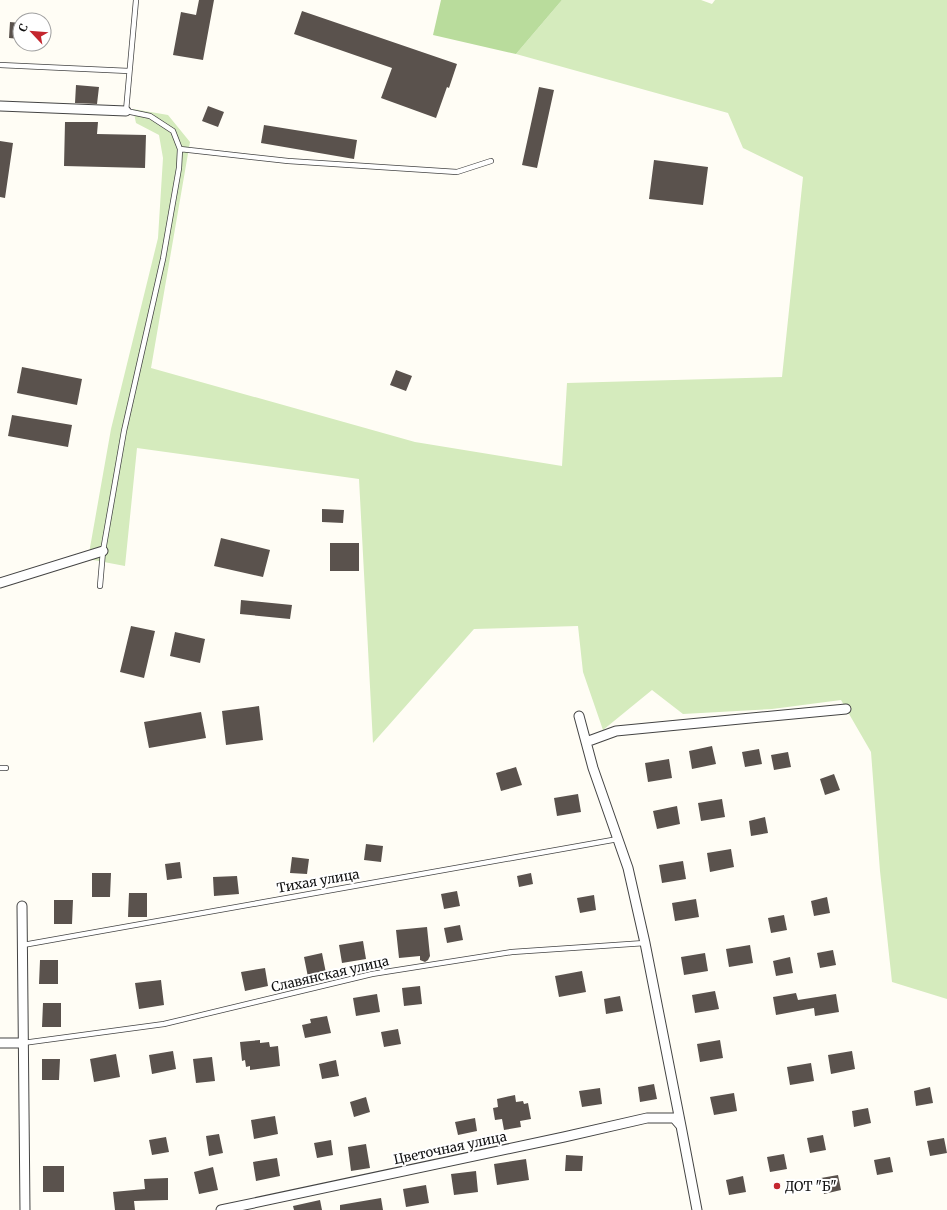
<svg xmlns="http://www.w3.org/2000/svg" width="947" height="1210" font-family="Merriweather,serif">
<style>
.green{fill:#d5ebbd}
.forest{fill:#b9dc9c}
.building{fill:#5a524d}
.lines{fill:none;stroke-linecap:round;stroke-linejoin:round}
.lane-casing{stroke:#444;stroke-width:6}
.street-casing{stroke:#444;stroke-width:11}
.lane{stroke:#fff;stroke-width:4.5}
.street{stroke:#fff;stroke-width:9}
.poi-dot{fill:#c4262e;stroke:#fff;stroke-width:1.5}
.labels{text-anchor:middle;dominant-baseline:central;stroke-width:4;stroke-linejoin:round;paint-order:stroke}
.street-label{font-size:13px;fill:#111;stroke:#fff}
.poi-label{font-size:13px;fill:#111;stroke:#fff;text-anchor:start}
</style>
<rect width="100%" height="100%" fill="#fffdf5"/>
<path class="green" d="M562,0H701L712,4L715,0H947V999L892,982L880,871L871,752L841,700L772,709L683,714L652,690L603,730L583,672L578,626L474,629L373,743L359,479L137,448L125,566L88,559L111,429L158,238L163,158L159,135L136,123L133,109L168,115L190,142L151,368L415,442L562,466L567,383L782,377L803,177L743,148L728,113L516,54Z"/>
<path class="forest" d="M441,0H562L516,54L433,35Z"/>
<path class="building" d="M199,0H214L203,60L173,55L181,12L196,15Z
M302,11L457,64L449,88L447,87L436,118L381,98L392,68L294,34Z
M10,22L20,23V39L9,38Z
M76,85L99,87L97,104L75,103Z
M539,87L554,90L537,168L522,165Z
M208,106L224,112L218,127L202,121Z
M65,122H98L97,134L146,135L145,168L64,166Z
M264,125L357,140L354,159L261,143Z
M0,141L13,143L5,198L0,197Z
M654,160L708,167L703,205L649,199Z
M22,367L82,379L77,405L17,393Z
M396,370L412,376L406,391L390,385Z
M12,415L72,425L68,447L8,436Z
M322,509L344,510L343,523L322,522Z
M221,538L270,550L263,577L214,566Z
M330,543H359V571H330Z
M241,600L292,605L290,619L240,614Z
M131,626L155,631L144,678L120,672Z
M175,632L205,639L200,663L170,656Z
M259,706L263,740L226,745L222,711Z
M201,712L206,738L149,748L144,722Z
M712,746L716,764L692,769L689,751Z
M759,749L762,764L745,767L742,752Z
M788,752L791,767L774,770L771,755Z
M669,759L672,778L648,782L645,763Z
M516,767L522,785L501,791L496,773Z
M834,774L840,790L825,795L820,779Z
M578,794L581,812L557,816L554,798Z
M722,799L725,817L701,821L698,803Z
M677,806L680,824L657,829L653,811Z
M765,817L768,833L751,836L749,821Z
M366,844L383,846L381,862L364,860Z
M731,849L734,867L710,872L707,853Z
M292,857L309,859L307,874L290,873Z
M683,861L686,879L662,883L659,865Z
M180,862L182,878L167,880L165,864Z
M92,873H111L110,897H92Z
M531,873L533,884L519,887L517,876Z
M237,876L239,894L214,896L213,877Z
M457,891L460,906L444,909L441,894Z
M129,893H147V917H128Z
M594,895L596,910L580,913L577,898Z
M827,897L830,913L814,916L811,901Z
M696,899L699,917L675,921L672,903Z
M54,900H73L72,924H54Z
M784,915L787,930L771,933L768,918Z
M460,925L463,940L447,943L444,928Z
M427,927L430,956L428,960L425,962L420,960V956L399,958L396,930Z
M363,941L366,959L342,963L339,945Z
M750,945L753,963L729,967L726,949Z
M833,950L836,965L820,968L817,953Z
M322,953L326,973L308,977L304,957Z
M705,953L708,971L684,975L681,957Z
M790,957L793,973L776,976L773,961Z
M40,960H58V984H39Z
M265,968L268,986L245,991L241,972Z
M582,971L586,992L559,997L555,976Z
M161,980L164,1005L139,1009L135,983Z
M420,986L422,1004L404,1006L402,988Z
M715,991L719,1009L695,1013L692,995Z
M796,993L798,1000L836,994L839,1012L815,1016L814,1008L776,1015L773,997Z
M377,994L380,1012L356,1016L353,998Z
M620,996L623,1011L606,1014L604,999Z
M43,1003H61V1027H42Z
M327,1016L331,1033L305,1038L302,1025L311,1023L310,1019Z
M398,1029L401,1044L384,1047L381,1032Z
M260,1040V1043L269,1042L270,1047L278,1046L280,1066L250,1070V1066L246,1067L245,1060L242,1061L240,1042Z
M720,1040L723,1058L700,1062L697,1044Z
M173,1051L176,1069L152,1074L149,1055Z
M852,1051L855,1069L831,1074L828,1055Z
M116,1054L120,1077L94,1082L90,1059Z
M212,1057L215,1081L196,1083L193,1059Z
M42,1059H60L59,1080H42Z
M336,1060L339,1076L322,1079L319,1064Z
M811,1063L814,1081L790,1085L787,1067Z
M654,1084L657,1099L640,1102L638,1087Z
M930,1087L933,1103L916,1106L914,1091Z
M600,1088L602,1104L582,1107L579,1091Z
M734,1093L737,1111L714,1115L710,1097Z
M515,1095L516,1102L523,1101L524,1104L528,1103L531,1119L520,1121L521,1127L504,1130L502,1119L495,1120L493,1108L498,1107L497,1099Z
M366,1097L370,1112L354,1117L350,1102Z
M868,1108L871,1123L854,1127L852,1111Z
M275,1116L278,1134L254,1139L251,1120Z
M475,1118L477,1131L458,1135L455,1122Z
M219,1134L223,1153L209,1156L206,1136Z
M823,1135L826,1150L810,1153L807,1138Z
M166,1137L169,1152L152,1155L149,1140Z
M944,1138L947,1153L930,1156L927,1141Z
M331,1140L333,1155L317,1158L314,1143Z
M366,1144L370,1168L351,1171L348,1147Z
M784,1154L787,1169L770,1172L767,1157Z
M566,1155L583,1156L582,1171H565Z
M890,1157L893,1172L877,1175L874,1160Z
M277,1158L280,1176L256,1181L253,1162Z
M526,1159L529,1180L497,1185L494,1164Z
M43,1166H64V1192H43Z
M213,1167L218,1190L199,1194L194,1172Z
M476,1171L478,1192L454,1195L451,1174Z
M838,1175L841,1190L824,1194L821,1178Z
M743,1176L746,1192L729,1195L726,1180Z
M168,1178V1200L134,1201L135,1210H115L113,1192L145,1189L144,1179Z
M426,1185L429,1203L406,1207L403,1189Z
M381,1198L383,1210H340V1205Z
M320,1200L322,1210H294L293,1206Z"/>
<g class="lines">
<defs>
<path id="lane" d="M0,65L129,71
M180,149L288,161L457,172L491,161
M100,586L103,551L124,431L163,259L179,168L180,149L173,131L150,116L126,111L136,0
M0,768H6
M23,945L618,839
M23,1043L164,1024L372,974L512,952L645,943"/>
<path id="street" d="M0,106L126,111
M0,583L103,551
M579,716L593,768L628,868L645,943L681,1126L697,1210
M586,742L616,731L846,709
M22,906L25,1210
M0,1043H23
M221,1210L564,1137L647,1118H674L681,1126"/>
</defs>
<use href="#lane" class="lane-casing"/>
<use href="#street" class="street-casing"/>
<use href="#lane" class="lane"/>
<use href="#street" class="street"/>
</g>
<circle class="poi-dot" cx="777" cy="1186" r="4"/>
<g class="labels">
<g class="street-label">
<text transform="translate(318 881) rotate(-10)">Тихая улица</text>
<text transform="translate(330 974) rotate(-13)">Славянская улица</text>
<text transform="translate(450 1148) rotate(-12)">Цветочная улица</text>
</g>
<g class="poi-label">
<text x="785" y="1186">ДОТ "Б"</text>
</g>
</g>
<g transform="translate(32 32) rotate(296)"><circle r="19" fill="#ffffff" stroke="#a0a0a0"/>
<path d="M0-3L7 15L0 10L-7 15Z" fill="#c4262e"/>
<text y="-6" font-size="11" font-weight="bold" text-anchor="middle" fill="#111111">С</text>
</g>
</svg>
